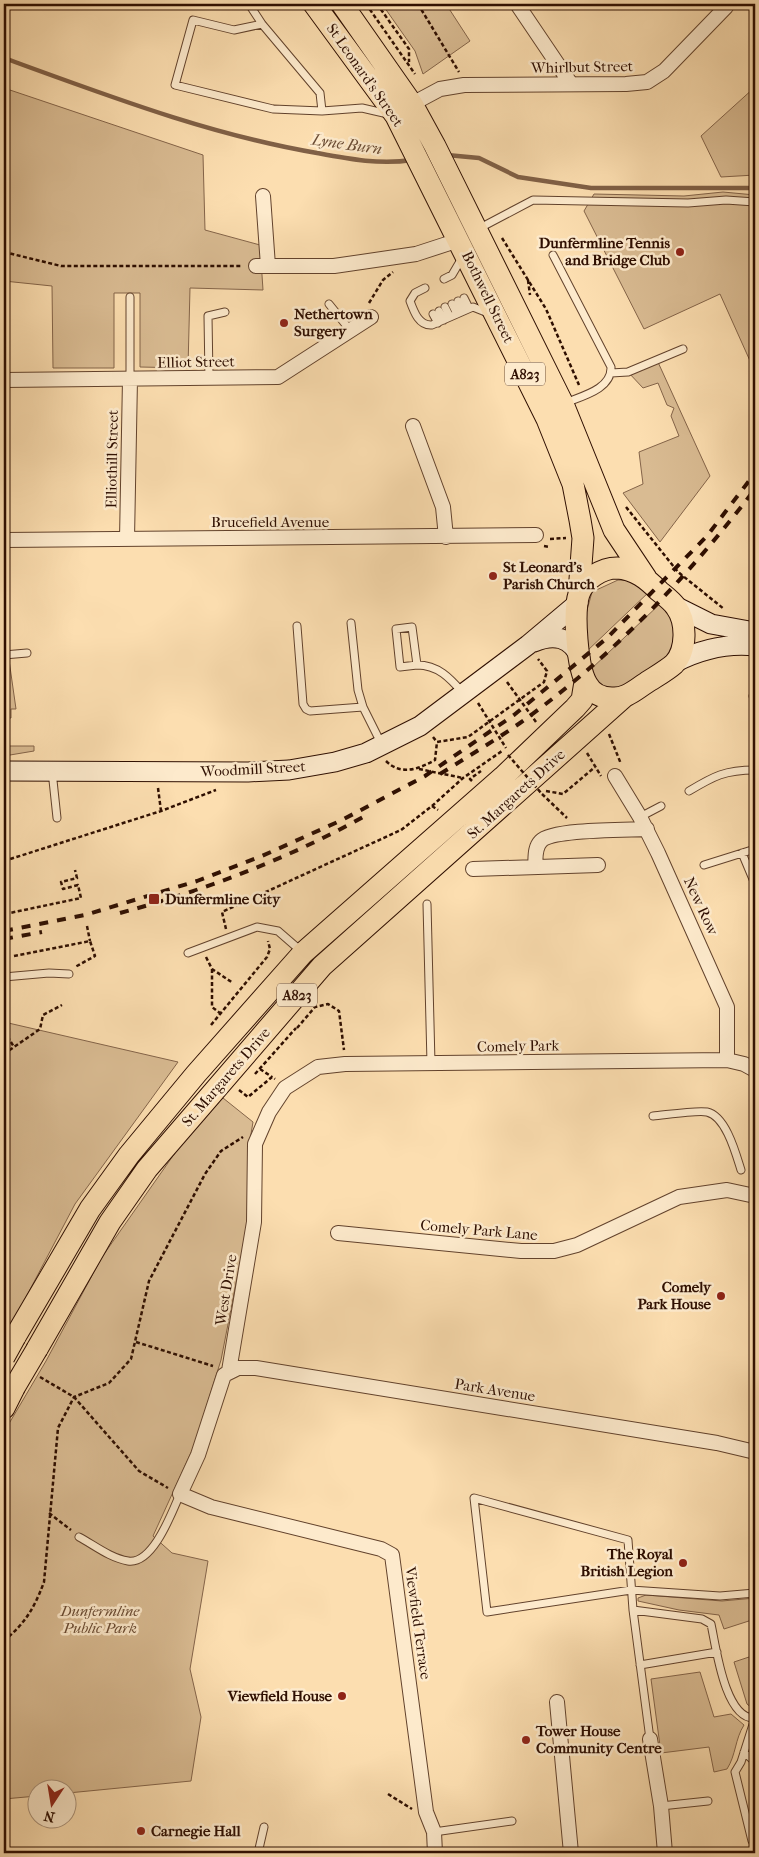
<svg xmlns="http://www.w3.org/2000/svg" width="759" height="1857" font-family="'IM FELL French Canon',serif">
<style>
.green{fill:#d9bb92;stroke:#846449}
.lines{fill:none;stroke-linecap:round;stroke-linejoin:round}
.stream{stroke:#806046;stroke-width:4.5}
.lane-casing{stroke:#62422c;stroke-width:9}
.street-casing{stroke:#62422c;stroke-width:16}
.secondary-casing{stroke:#2e0e00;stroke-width:21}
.primary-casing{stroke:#2e0e00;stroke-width:23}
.path{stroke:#2e0e00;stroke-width:2.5;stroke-dasharray:4 2.5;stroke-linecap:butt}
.lane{stroke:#fdeacc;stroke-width:7}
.street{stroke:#fdeacc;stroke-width:14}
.secondary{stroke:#fdeacc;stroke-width:19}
.primary{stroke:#fcdeb0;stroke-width:21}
.rail{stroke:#2e0e00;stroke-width:4;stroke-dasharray:9 9;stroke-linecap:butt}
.primary-bridge-casing{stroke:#2e0e00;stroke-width:23;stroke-linecap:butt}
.path-bridge{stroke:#2e0e00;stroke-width:2.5;stroke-dasharray:4 2.5;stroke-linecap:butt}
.primary-bridge{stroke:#fcdeb0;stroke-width:21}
.poi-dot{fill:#8f2418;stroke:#fdeacc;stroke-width:2}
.labels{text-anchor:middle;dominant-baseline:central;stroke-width:5;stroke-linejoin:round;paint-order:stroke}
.shield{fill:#fdeacc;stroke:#6c503d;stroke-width:1}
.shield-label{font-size:14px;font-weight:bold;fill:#2e0e00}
.street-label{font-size:15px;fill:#2e0e00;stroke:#fdeacc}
.poi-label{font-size:15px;font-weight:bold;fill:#2e0e00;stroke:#fdeacc;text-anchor:start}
.park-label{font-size:15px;font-style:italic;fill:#6a4b33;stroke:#fdeacc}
.water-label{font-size:16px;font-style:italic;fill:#6b4c34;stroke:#fdeacc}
</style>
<rect width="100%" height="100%" fill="#fcdeb0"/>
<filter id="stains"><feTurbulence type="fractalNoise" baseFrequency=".004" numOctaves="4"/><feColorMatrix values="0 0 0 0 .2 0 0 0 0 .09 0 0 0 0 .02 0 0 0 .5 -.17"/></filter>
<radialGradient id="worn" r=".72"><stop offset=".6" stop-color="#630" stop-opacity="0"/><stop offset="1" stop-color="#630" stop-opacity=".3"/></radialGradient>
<path class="green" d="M382,4H446L470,41L423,74L415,51Z
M755,87V175L721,177L701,136Z
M4,88L203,155L205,230L260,245L263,290L190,288L188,368L140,367V293H114V368H53L52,286L4,281Z
M723,192L755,195V372L720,294L644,329L584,211L594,194L684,196Z
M657,360L710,476L660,542L623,493L643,484L639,452L679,436L671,416L674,408L667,405L658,383L643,388L628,372Z
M618,580L636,581L650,591L586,652V614L592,592Z
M662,602L677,630L670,655L636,680L620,688L608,689L597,684L590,670Z
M9,660L16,709H11V718H4V661Z
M4,746H34V751L4,756Z
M4,1022L178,1062L75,1204L4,1339Z
M223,1098L253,1122L249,1146L248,1222L221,1360L194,1446L153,1536L172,1553L208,1561L190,1669L201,1717L191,1781L68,1793V1790H38L37,1796L4,1799V1432L46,1361L102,1257L189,1133Z
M646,1595L722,1601L755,1598V1619L724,1629L719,1615L679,1610L638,1601V1598Z
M755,1655V1708L753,1709L747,1704L734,1662Z
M700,1672L714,1717L731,1714L744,1725C735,1739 736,1755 727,1769L714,1772L709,1747L661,1753L651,1679Z"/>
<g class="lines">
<path class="stream" d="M4,58C106,95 210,135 317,153C349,159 380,165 412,160
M447,155L479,158L518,177L591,188H755"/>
<defs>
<path id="lane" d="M249,4L262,24L320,93L322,111
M262,24L234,30L193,20L175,85L273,109L322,111L362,108L388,114
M478,229L533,200L688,203L726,200L755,202
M553,255L611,367C612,389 582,396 565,403
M444,279L452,275L462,258
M425,288L415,293L410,301C414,312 419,326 432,325L473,307L488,313
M130,297V379
M464,298L469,308
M458,301L463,311
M329,304L350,330
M452,304L457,314
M445,307L450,317
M439,311L444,320
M433,314L438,323
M611,373L628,372L683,349
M209,378L208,316L225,312
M351,623L358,690L363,707L381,743
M297,626L303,704L306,709L310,711L363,707
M4,655L27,653
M417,665L400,667L396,629L412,627L417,665C438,665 450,678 463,693
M753,696L755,704
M52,771L57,818
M689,791C714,776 725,770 755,770
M640,817L661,806
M742,853L755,884
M704,865L755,849
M427,904L431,1063
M188,953L257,927L278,931L301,951
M4,977L49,973L69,974
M653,1116C665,1115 697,1110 707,1112C726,1116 736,1154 741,1170
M79,1537C94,1545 110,1558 128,1561C153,1565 172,1512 180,1494
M633,1610L702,1619L711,1624C716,1647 725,1720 755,1718
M640,1665L717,1652
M650,1739L633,1610L628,1540L474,1498L487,1612L631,1590L720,1596L755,1593
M744,1752L755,1762
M661,1806L708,1801
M434,1832L512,1821
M752,1841L735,1772L741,1762L755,1718
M258,1853L264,1827"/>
<path id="street" d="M517,4L571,84
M412,104L440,89L464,85L626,84L647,82L664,71L726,7L724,4
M263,196L268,266
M256,266H334L416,254L459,240
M4,380L278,377L371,317
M413,426L443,507L446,537
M127,539L130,379
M4,540L536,535
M615,776L640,817L658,853L727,1007V1060
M535,867C536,858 534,848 541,841C552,829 627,830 647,829
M473,869L598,865
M338,1233L521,1251H554L577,1245L679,1197L727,1190L755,1196
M229,1371L254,1222L255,1144L269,1112L285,1088L318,1067L345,1064L727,1060L744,1064L755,1070
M557,1702L571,1853
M650,1739L661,1806L665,1853
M435,1853L434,1832L426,1812L392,1555L381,1549L211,1507L180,1494L198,1455L224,1375L238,1368H256L717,1443L755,1452"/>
<path id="secondary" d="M675,606L711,624L755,632
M534,642C553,634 571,636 580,658
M674,663C699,650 727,643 755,646
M4,771L248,772L289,770L335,762L366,753L420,726L528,645L578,603"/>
<path id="primary" d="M314,4L396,116L547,419L573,484L580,520L583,538L579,593
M342,4L412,104L435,146L563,404L614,530L646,578
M617,568C635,569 647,579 659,591C665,596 672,601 676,607C687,622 687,650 674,664C666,671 655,677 646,683C635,690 626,699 612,698C602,698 592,693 587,684C577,668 573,612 579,594C584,579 602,568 617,568Z
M15,1337L90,1209L129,1155L196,1074L303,953L503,777L575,708L582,700L585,682
M37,1349L110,1222L147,1169L322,966L624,697
M4,1408L14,1388"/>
</defs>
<use href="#lane" class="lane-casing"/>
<use href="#street" class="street-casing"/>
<use href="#secondary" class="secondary-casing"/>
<use href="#primary" class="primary-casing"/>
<path class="path" d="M366,4L415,74
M377,4L409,49V62
M418,4L459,72
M502,238L546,309L579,385
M4,252L61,266H242
M528,280L530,295
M369,303L383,280L393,272
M626,507L678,572L724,609
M550,539L566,538
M544,546L550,547
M507,682L536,722
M478,703L506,748
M609,734L621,764
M433,737L437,742L468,737L544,682L547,671L538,659
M587,753L601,776
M386,761C401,776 419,769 435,760L437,742
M419,769L463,778
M472,781L470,779L481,771
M158,788L161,811
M546,791L563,794L595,767
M542,794L567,818
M432,806L463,778L502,751
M4,861L161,811L216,790
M5,914L81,898L78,885L63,889L61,882L77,878L75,870
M87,926L90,941
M226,929L222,912L401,830L432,806L438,810
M14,956L90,941L95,956L75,967
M206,957L212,969L233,983
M212,969V1007L221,1014
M211,1025L267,957L270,949L268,941
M297,1028L315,1007L328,1004L339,1011L344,1050
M4,1031L14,1047
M4,1054L40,1029L43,1015L62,1005
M260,1069L272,1077
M255,1074L296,1028
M239,1090L248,1097L272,1077L275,1079
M136,1342L213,1366
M40,1377L74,1397L139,1471L168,1488
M49,1513L71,1530
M4,1641C25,1623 34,1609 44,1582L58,1428L74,1397L109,1383L131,1359L149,1281L205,1174L221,1151L243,1137
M388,1794L412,1809"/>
<use href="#lane" class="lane"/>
<use href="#street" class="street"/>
<use href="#secondary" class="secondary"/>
<use href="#primary" class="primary"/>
<path class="rail" d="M440,774C467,757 494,741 520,723C610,659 688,577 755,489
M120,913C206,890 293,857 370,813
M4,931L85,915L197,881L262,856L342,820L425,776L514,715L607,638L707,536L755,473
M4,939L42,932"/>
<defs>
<path id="primary-bridge" d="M4,1357L15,1337
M14,1388L37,1349"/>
</defs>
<use href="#primary-bridge" class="primary-bridge-casing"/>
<path class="path-bridge" d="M508,755L542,794"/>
<use href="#primary-bridge" class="primary-bridge"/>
</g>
<g class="poi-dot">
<circle cx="680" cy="252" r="5"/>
<circle cx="284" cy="323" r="5"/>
<circle cx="493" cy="576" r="5"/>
<rect x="148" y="893" width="12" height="12" rx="2.5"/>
<circle cx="721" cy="1296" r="5"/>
<circle cx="683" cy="1563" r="5"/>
<circle cx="342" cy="1696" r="5"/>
<circle cx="526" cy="1740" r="5"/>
<circle cx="141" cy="1831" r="5"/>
</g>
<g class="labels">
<g class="shield">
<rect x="505" y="362.5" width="40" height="23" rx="4"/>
<rect x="277" y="983.5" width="40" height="23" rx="4"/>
</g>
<g class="shield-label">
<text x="525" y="374">A823</text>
<text x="297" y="995">A823</text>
</g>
<g class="street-label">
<text transform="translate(582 67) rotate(-1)">Whirlbut Street</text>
<text transform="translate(365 75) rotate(55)">St Leonard's Street</text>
<text transform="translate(488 297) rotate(64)">Bothwell Street</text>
<text transform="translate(196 362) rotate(-1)">Elliot Street</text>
<text transform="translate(112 459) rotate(-89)">Elliothill Street</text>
<text x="270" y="522">Brucefield Avenue</text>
<text transform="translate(253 769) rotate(-3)">Woodmill Street</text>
<text transform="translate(516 794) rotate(-42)">St. Margarets Drive</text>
<text transform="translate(701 906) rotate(65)">New Row</text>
<text transform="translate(518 1046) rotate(-1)">Comely Park</text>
<text transform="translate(226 1077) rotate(-49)">St. Margarets Drive</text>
<text transform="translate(479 1230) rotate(5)">Comely Park Lane</text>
<text transform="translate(226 1290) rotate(-81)">West Drive</text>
<text transform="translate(495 1390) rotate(9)">Park Avenue</text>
<text transform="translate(418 1623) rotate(82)">Viewfield Terrace</text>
</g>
<g class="poi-label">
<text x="670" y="243" text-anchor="end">Dunfermline Tennis<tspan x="670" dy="17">and Bridge Club</tspan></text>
<text x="294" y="314">Nethertown<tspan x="294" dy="17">Surgery</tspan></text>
<text x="503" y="567">St Leonard's<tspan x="503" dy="17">Parish Church</tspan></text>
<text x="165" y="899">Dunfermline City</text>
<text x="711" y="1287" text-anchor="end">Comely<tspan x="711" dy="17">Park House</tspan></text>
<text x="673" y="1554" text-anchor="end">The Royal<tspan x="673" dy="17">British Legion</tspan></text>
<text x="332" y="1696" text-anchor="end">Viewfield House</text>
<text x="536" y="1731">Tower House<tspan x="536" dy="17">Community Centre</tspan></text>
<text x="151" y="1831">Carnegie Hall</text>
</g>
<g class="park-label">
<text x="100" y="1611">Dunfermline<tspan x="100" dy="17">Public Park</tspan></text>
</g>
<g class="water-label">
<text transform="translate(347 144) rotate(8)">Lyne Burn</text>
</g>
</g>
<rect width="759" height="1857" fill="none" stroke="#fcdeb0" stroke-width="20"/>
<rect x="5" y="5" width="749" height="1847" fill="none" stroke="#2e0e00" stroke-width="2.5"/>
<rect x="10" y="10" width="739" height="1837" fill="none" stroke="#2e0e00"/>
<g transform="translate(52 1804) rotate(192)"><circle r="24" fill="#fdeacc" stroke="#aa927a"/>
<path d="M0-4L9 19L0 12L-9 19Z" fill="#8f2418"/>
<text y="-8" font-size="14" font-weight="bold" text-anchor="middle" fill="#2e0e00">N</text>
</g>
<rect width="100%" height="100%" filter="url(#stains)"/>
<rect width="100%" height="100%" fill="url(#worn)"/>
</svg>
